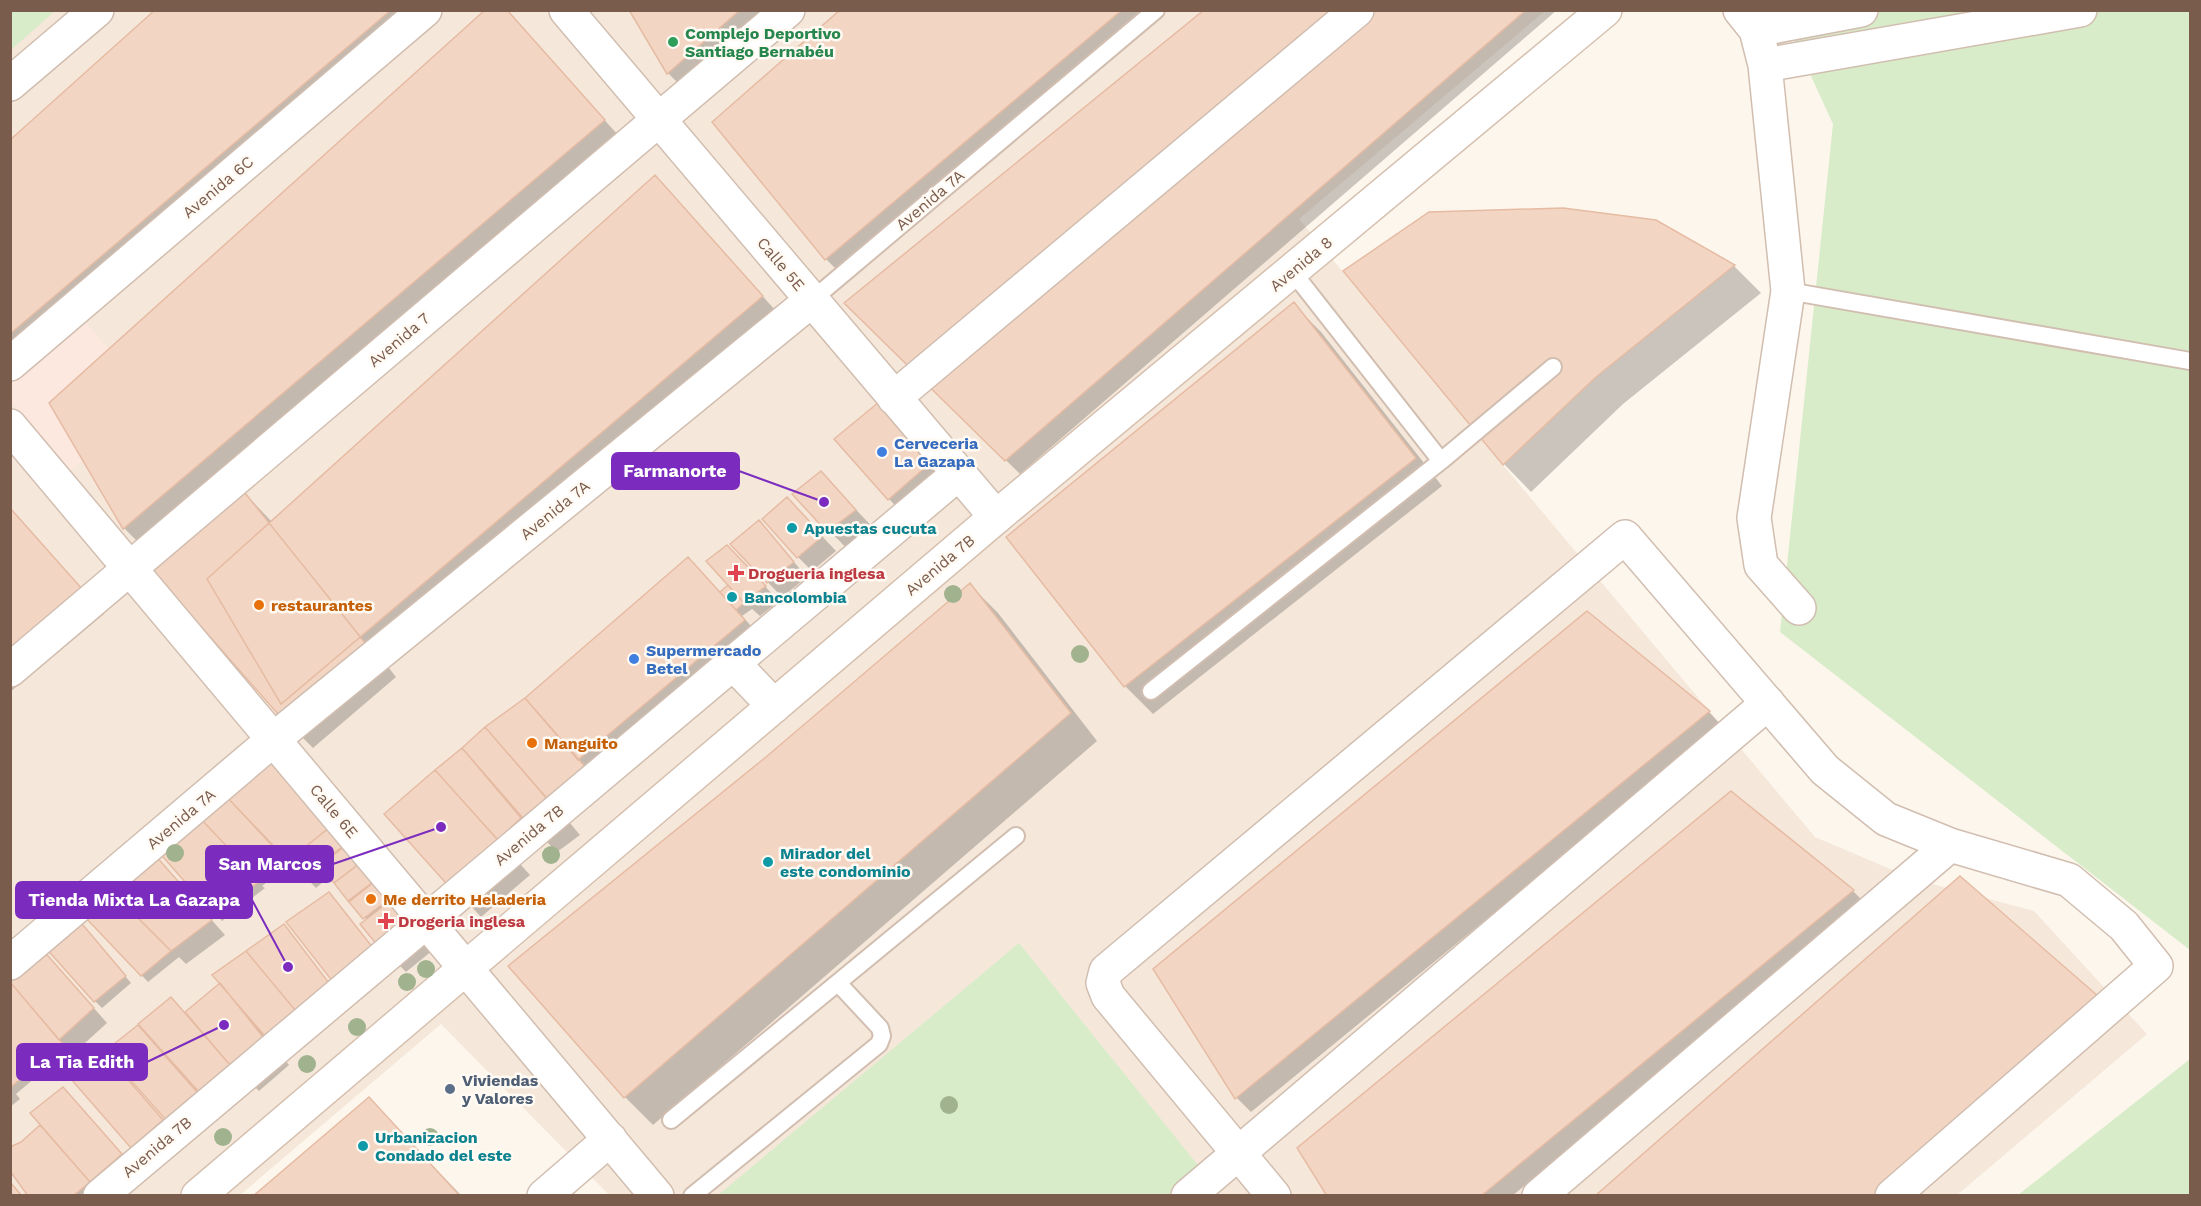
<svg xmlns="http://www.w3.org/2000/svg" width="2201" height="1206" font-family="'Work Sans',sans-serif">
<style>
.residential{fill:#f5e8da}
.commercial{fill:#fde8e0}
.green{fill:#d8ecc9}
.shadow{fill:#0003}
.building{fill:#f3d5c3;stroke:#e6bba3;stroke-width:1.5}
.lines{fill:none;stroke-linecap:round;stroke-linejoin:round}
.lane-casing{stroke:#d1beb0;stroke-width:20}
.street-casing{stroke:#d1beb0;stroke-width:36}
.secondary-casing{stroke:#d6c0b0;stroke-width:36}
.lane{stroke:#fff;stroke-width:16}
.street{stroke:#fff;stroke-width:33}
.secondary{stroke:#fff;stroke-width:33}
.tree{fill:#a0b28e}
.leisure-dot{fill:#2e9e5b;stroke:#fffaf3;stroke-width:2}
.shop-dot{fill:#3f7fe0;stroke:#fffaf3;stroke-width:2}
.culture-dot{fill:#0f9aa8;stroke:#fffaf3;stroke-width:2}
.health-dot{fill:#e0444e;stroke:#fffaf3;stroke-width:2}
.food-dot{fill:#e8710a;stroke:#fffaf3;stroke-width:2}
.service-dot{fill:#5c6f8a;stroke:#fffaf3;stroke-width:2}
.labels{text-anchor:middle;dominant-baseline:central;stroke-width:5;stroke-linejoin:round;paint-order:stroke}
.leisure-label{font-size:16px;font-weight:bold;fill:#27864d;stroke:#fffaf3;text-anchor:start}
.street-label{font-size:16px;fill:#7a5c4d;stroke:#fffaf3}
.shop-label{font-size:16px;font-weight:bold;fill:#366cbe;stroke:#fffaf3;text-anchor:start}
.culture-label{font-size:16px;font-weight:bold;fill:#0d838f;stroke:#fffaf3;text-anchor:start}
.health-label{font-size:16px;font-weight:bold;fill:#be3a42;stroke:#fffaf3;text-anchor:start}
.food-label{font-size:16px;font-weight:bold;fill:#c56008;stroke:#fffaf3;text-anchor:start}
.service-label{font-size:16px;font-weight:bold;fill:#4e5e75;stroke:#fffaf3;text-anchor:start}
.leader{fill:none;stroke:#7b2cbf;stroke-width:2}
.callout-dot{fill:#7b2cbf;stroke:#fffaf3;stroke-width:2}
.callout{fill:#7b2cbf;stroke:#7b2cbf;stroke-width:2}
.callout-label{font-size:18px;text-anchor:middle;font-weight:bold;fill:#fff}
</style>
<rect width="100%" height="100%" fill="#fdf6ec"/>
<path class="residential" d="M10,11H1545L1299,219L1503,465L1815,837L1914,879L2034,911L2147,1034L1957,1195H609L441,1024L240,1195H11Z"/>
<path class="commercial" d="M83,319L153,402L69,472L11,402L10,379Z"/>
<path class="green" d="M11,10H55V11L11,50Z
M1781,11H2190V950L1780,632L1833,124Z
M1019,943L1201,1169L1169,1195L717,1196Z
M2190,1059V1195H2018Z"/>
<path class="shadow" d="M157,10H422L10,360V142Z
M631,10H770L682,87L668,73Z
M842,10H1153L840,273L826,259Z
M1207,10H1557L1020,474L846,303Z
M511,16L618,135L138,542L124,528Z
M669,192L776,311L375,650L396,677L313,748L286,721L237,485L272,522Z
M1734,266L1761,293L1623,404L1531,492L1504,464L1346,272Z
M1293,304L1321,332L1442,486L1153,714L1125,686L1008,538Z
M878,404L955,493L916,527L889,499L837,439Z
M821,473L883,538L856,558L794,494Z
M10,509L104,614L10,692Z
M801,514L836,551L812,571L798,557Z
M759,522L807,577L782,597L732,545Z
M727,547L779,601L760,616L752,609L742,616L771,648L565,817L580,835L557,852L536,831L512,855L530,875L481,917L386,814L486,728L526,699L688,560L721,593L735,594Z
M970,585L998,613L1097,741L653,1125L625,1097L510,967L767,758Z
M1709,712L1722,726L1251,1112L1237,1098L1155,969Z
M275,753L438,946L406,972L379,945L367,920L330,876L316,888L267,838L265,840L289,865L262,886L265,888L222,921L159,850Z
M169,872L225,935L186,964L179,957L148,982L86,916Z
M1853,891L1867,905L1512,1196H1329Z
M284,926L335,990L271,1043L289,1065L259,1091L238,1070L173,1125L107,1051L162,1052L185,1014L222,984Z
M83,927L131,983L102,1008L95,1001Z
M55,964L107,1023L74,1053L69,1049L16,1094L20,1099L10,1107V983Z
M110,1061L168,1127L139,1153L132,1147Z
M369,1100L462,1196H256Z
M77,1103L135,1169L88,1196H30L22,1143L42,1125Z"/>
<path class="building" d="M155,10H391L10,334V140Z
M485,10H507L605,120L123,529L49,403Z
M629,10H740L667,74Z
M840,10H1122L825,260L712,122Z
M1204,10H1526L1005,461L844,303Z
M655,175L763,296L281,704L207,579Z
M1563,208L1656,220L1735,265L1596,377L1503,465L1343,271L1429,212Z
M1294,302L1416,458L1124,687L1006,537Z
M879,402L928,465L888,500L834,439Z
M821,471L856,510L827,532L792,494Z
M237,483L370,649L285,722L144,562Z
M787,497L823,536L797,558L762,519Z
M10,508L91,599L10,666Z
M759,520L794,562L767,583L730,544Z
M727,545L766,586L744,603L706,561Z
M688,557L745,620L578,760L525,698Z
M970,583L1071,713L624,1098L508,966L766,757Z
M728,585L744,603L736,610L720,592Z
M1587,611L1710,711L1235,1099L1153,969Z
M525,698L588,770L551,803L485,727Z
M485,727L554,807L529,825L462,748Z
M462,748L521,818L498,840L435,770Z
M275,751L335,823L288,861L224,794Z
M435,770L504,847L453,891L384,814Z
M1731,791L1854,890L1481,1196H1327L1297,1148Z
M224,794L283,857L257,878L198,816Z
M198,816L260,881L214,915L157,850Z
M335,823L350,841L319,864L305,847Z
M350,842L364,860L334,883L320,866Z
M155,855L212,920L171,951L112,892Z
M364,860L378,878L348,901L334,883Z
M1960,876L2106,1003L1877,1196H1595Z
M379,878L393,896L363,919L349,902Z
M112,892L171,951L141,976L84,916Z
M329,892L373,948L333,982L286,922Z
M394,898L412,918L378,946L360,924Z
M77,918L126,976L94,1002L44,946Z
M284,924L329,983L295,1010L246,951Z
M41,948L94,1008L59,1040L10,982V973Z
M246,951L295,1010L265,1036L212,975Z
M10,982L62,1043L11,1087H10Z
M220,983L263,1037L230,1065L185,1012Z
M171,997L230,1065L199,1092L138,1024Z
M138,1025L197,1092L165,1119L105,1051Z
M104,1052L163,1120L131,1148L71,1079Z
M63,1087L122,1154L90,1182L30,1113Z
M369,1097L460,1196H253Z
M40,1125L90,1182L73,1196H28L10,1171V1147L21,1142Z
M10,1182L22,1196H10Z"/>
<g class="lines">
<defs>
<path id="lane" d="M1292,271L1441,461
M1788,291L2190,361
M812,300L1156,10
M1151,691L1441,461L1553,367
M671,1120L1016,836
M692,1196L879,1044L882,1036L880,1028L838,983"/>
<path id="street" d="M566,10L996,517
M1740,10L1756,30L1765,65L1788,291L1754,518L1761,565L1799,608
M1756,30L1861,10
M1765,65L2080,10
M10,84L97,10
M10,364L425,10
M894,398L1357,10
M10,426L657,1196
M733,663L774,706
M10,670L788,10
M10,963L274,739L812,300
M100,1196L959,473
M544,1196L610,1139
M1188,1196L1768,703
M1274,1196L1108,996L1103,983L1106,971L1625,537L1825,770L1886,819L1950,845L2069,880L2124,926L2156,966L1892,1196
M1539,1196L1950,845"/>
<path id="secondary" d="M198,1196L996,517L1605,10"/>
</defs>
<use href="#lane" class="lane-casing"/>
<use href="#street" class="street-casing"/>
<use href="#secondary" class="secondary-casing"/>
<use href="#lane" class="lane"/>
<use href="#street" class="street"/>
<use href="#secondary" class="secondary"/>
</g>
<g class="tree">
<circle cx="953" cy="594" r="9"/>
<circle cx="1080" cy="654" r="9"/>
<circle cx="175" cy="853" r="9"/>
<circle cx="551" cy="855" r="9"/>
<circle cx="426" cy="969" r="9"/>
<circle cx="407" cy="982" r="9"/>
<circle cx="357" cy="1027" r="9"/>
<circle cx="307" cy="1064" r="9"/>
<circle cx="949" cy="1105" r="9"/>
<circle cx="223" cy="1137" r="9"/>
<circle cx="430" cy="1137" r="9"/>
</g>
<circle class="leisure-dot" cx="673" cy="42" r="6"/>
<g class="shop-dot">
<circle cx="882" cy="452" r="6"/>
<circle cx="634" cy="659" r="6"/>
</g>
<g class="culture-dot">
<circle cx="792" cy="528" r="6"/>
<circle cx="732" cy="597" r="6"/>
<circle cx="768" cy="862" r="6"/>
<circle cx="363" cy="1146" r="6"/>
</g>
<g class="health-dot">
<path d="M733 564h6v6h6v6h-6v6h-6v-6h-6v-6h6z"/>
<path d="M383 912h6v6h6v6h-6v6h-6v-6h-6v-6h6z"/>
</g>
<g class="food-dot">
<circle cx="259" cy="605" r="6"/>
<circle cx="532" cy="743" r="6"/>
<circle cx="371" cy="899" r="6"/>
</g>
<circle class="service-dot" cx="450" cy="1089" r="6"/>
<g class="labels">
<g class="leisure-label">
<text x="685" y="33">Complejo Deportivo<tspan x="685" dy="18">Santiago Bernabéu</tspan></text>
</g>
<g class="street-label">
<text transform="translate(218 187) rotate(-40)">Avenida 6C</text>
<text transform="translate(930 200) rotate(-40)">Avenida 7A</text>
<text transform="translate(781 264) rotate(50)">Calle 5E</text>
<text transform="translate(1301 264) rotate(-40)">Avenida 8</text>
<text transform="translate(399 340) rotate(-40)">Avenida 7</text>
<text transform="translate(555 510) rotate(-39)">Avenida 7A</text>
<text transform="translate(940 565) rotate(-40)">Avenida 7B</text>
<text transform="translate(334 811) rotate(50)">Calle 6E</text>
<text transform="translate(181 819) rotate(-40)">Avenida 7A</text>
<text transform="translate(529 835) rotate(-40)">Avenida 7B</text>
<text transform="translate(157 1147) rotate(-40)">Avenida 7B</text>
</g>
<g class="shop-label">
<text x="894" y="443">Cerveceria<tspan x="894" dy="18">La Gazapa</tspan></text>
<text x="646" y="650">Supermercado<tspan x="646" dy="18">Betel</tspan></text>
</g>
<g class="culture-label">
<text x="804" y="528">Apuestas cucuta</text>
<text x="744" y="597">Bancolombia</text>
<text x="780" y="853">Mirador del<tspan x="780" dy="18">este condominio</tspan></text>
<text x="375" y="1137">Urbanizacion<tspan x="375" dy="18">Condado del este</tspan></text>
</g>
<g class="health-label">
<text x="748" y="573">Drogueria inglesa</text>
<text x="398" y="921">Drogeria inglesa</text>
</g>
<g class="food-label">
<text x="271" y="605">restaurantes</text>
<text x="544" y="743">Manguito</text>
<text x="383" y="899">Me derrito Heladeria</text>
</g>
<g class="service-label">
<text x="462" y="1080">Viviendas<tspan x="462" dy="18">y Valores</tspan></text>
</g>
</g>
<path class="leader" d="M824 502L739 471M441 827L333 864M288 967L252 900M224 1025L147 1062"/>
<g class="callout-dot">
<circle cx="824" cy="502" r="6"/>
<circle cx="441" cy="827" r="6"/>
<circle cx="288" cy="967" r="6"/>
<circle cx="224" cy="1025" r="6"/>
</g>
<g class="callout">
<rect x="612" y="453" width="127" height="36" rx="6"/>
<rect x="206" y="846" width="127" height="36" rx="6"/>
<rect x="16" y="882" width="236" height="36" rx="6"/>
<rect x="17" y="1044" width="130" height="36" rx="6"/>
</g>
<g class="callout-label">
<text x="675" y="477">Farmanorte</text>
<text x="270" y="870">San Marcos</text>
<text x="134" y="906">Tienda Mixta La Gazapa</text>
<text x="82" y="1068">La Tia Edith</text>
</g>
<rect width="2201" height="1206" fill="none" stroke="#7a5c4d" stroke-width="24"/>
</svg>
